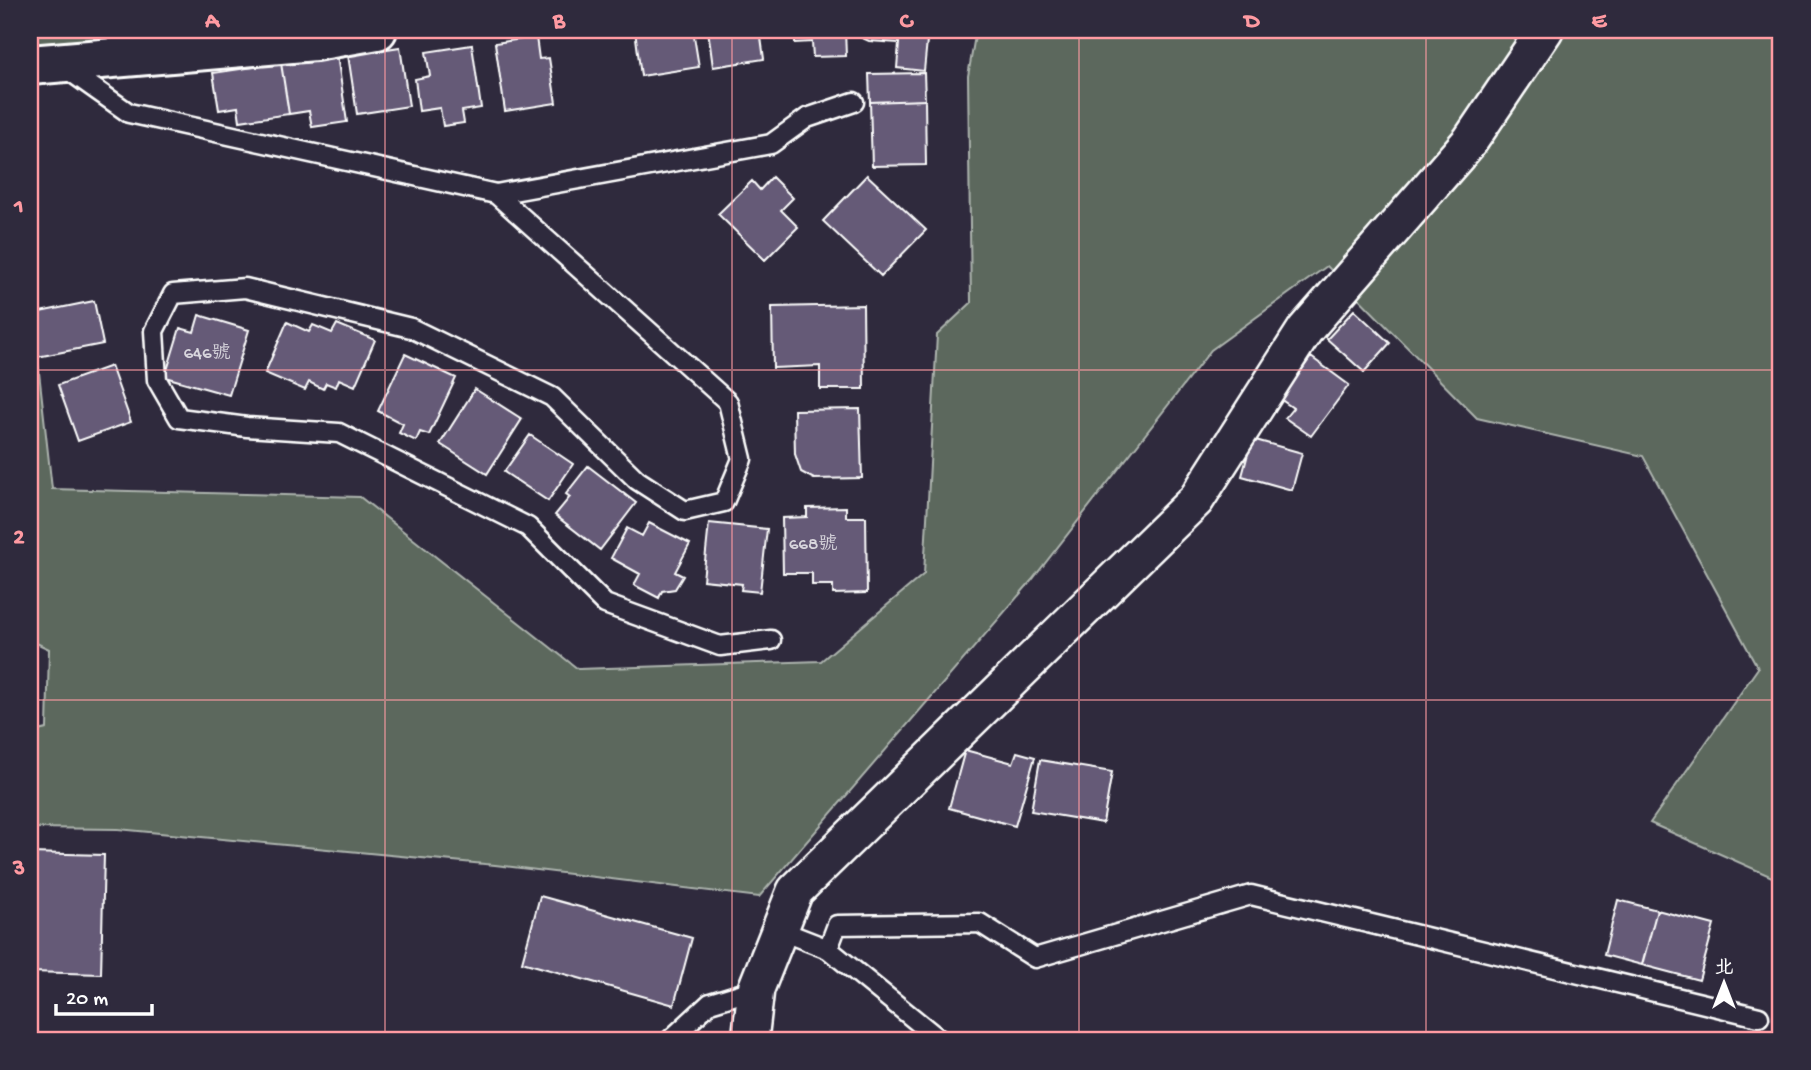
<svg xmlns="http://www.w3.org/2000/svg" width="1811" height="1070" font-family="'Gochi Hand','LXGW WenKai TC',sans-serif">
<style>
.green{fill:#5b685d;stroke:#adb4ae;stroke-width:2}
.building{fill:#655a77;stroke:#fff;stroke-width:2}
.lines{fill:none;stroke-linecap:round;stroke-linejoin:round}
.service-casing{stroke:#fff;stroke-width:23}
.minor-casing{stroke:#fff;stroke-width:40}
.tertiary-casing{stroke:#fff;stroke-width:44}
.service{stroke:#2f2a3d;stroke-width:18}
.minor{stroke:#2f2a3d;stroke-width:35}
.tertiary{stroke:#2f2a3d;stroke-width:38}
.grid{fill:none;stroke:#ff9aa2;stroke-width:2;stroke-opacity:0.55}
.labels{text-anchor:middle;dominant-baseline:central;stroke-width:6;stroke-linejoin:round;paint-order:stroke}
.number-label{font-size:19px;fill:#d8d6dd}
.neatline{fill:none;stroke:#ff9aa2;stroke-width:2.5}
.grid-label{font-size:23px;text-anchor:middle;font-weight:bold;fill:#ff9aa2}
</style>
<rect width="100%" height="100%" fill="#2f2a3d"/>
<filter id="ink" filterUnits="userSpaceOnUse"><feTurbulence type="fractalNoise" baseFrequency=".0143" numOctaves="2"/><feDisplacementMap in="SourceGraphic" scale="14" xChannelSelector="R" yChannelSelector="G"/><feConvolveMatrix kernelMatrix="1 2 1 2 8 2 1 2 1" color-interpolation-filters="sRGB"/></filter>
<g filter="url(#ink)">
<path class="green" d="M30,30H330L30,76Z
M976,30H1781V881L1650,823L1758,668L1643,456L1477,418L1327,266L1211,350L1032,580L759,897L495,865L118,829L30,828V733L47,729L49,649L30,640V291L52,489L360,497L578,669L821,661L924,574L937,335L971,303L968,76Z"/>
<path class="building" d="M635,30H693L699,67L641,76Z
M708,30H760L764,59L713,67Z
M777,30H845L846,56L813,57L812,42L795,43V38L777,39Z
M857,30H928L924,71L897,68L899,43L869,41L858,36Z
M536,37L539,59L549,58L556,103L505,111L495,43Z
M472,45L481,108L462,111L464,123L443,126L440,108L419,111L415,79L430,76L426,52Z
M400,47L409,106L357,114L348,55Z
M337,55L347,122L312,127L309,111L289,114L281,63Z
M281,63L289,114L240,121L238,107L219,110L213,73Z
M924,73L925,100L870,102L869,74Z
M925,100L926,165L872,166L870,102Z
M867,175L926,230L881,276L823,221Z
M772,177L793,198L781,210L798,227L765,260L718,214L752,181L760,190Z
M94,301L103,344L37,357L30,314Z
M863,305L864,389H820V366L773,368L772,307Z
M1354,310L1390,343L1364,372L1327,339Z
M199,315L249,330L229,395L165,377L180,328L194,332Z
M287,322L309,332L313,325L332,333L337,324L375,340L355,386L339,379L336,387L326,383L323,389L309,382L305,390L265,373Z
M405,354L456,378L429,435L420,432L416,441L399,433L403,424L378,411Z
M1311,357L1349,385L1311,436L1285,418L1293,408L1280,399Z
M111,366L131,422L78,441L58,385Z
M475,389L522,419L487,474L440,444Z
M860,409L862,478L814,479L801,472L795,454L794,410Z
M530,435L573,464L548,501L504,472Z
M1252,439L1302,453L1292,490L1242,476Z
M588,466L636,503L600,550L555,515L570,497L566,494Z
M846,507V517H866L867,593L833,594V585H812V573H783L782,518L807,517V508Z
M649,523L690,544L675,572L683,576L675,589L662,591L659,598L634,585L640,574L611,558L627,528L642,536Z
M709,523L767,529L760,592L741,590L742,584L703,580Z
M965,750L1013,763L1017,752L1035,757L1015,826L949,808Z
M1040,760L1112,772L1103,823L1031,811Z
M30,853L104,855L101,974L30,972Z
M540,896L692,938L674,1005L522,962Z
M1618,900L1657,910L1642,965L1604,955Z
M1657,910L1714,925L1699,980L1642,965Z"/>
<g class="lines">
<defs>
<path id="service" d="M64,67L129,113L496,194L728,402L742,459L724,502L685,511L637,480L552,397L411,328L245,288L173,294L154,331L157,380L179,418L247,427L339,433L528,527L605,604L720,646L771,640
M496,194L771,144L807,118L854,102
M779,930L828,949L940,1040
M828,949L837,925L980,923L1035,958L1251,895L1759,1017
M670,1040L710,1003L756,989"/>
<path id="minor" d="M750,1040L756,989L795,891L1196,500L1305,330L1470,141L1545,30"/>
<path id="tertiary" d="M30,65L315,41L377,30"/>
</defs>
<use href="#service" class="service-casing"/>
<use href="#minor" class="minor-casing"/>
<use href="#tertiary" class="tertiary-casing"/>
<use href="#service" class="service"/>
<use href="#minor" class="minor"/>
<use href="#tertiary" class="tertiary"/>
</g>
</g>
<path class="grid" d="M385,30V1040M732,30V1040M1079,30V1040M1426,30V1040M30,370H1781M30,700H1781"/>
<g class="labels">
<g class="number-label">
<text x="207" y="354">646號</text>
<text x="813" y="545">668號</text>
</g>
</g>
<rect width="1811" height="1070" fill="none" stroke="#2f2a3d" stroke-width="77"/>
<g transform="translate(1724 983)" stroke="#2f2a3d" stroke-width="5" paint-order="stroke">
<path d="M0-5L12 26L0 18L-12 26Z" fill="#ffffff"/>
<text y="-10" font-size="19" font-weight="bold" text-anchor="middle" fill="#ffffff">北</text>
</g>
<path d="M56 1004v10h96v-10" fill="none" stroke="#ffffff" stroke-width="3.5"/>
<text x="66" y="1004" font-size="21" fill="#ffffff" stroke="#2f2a3d" stroke-width="5" paint-order="stroke">20 m</text>
<rect x="38" y="38" width="1734" height="994" class="neatline"/>
<g class="grid-label">
<text x="212" y="27">A</text>
<text x="559" y="27">B</text>
<text x="906" y="27">C</text>
<text x="1252" y="27">D</text>
<text x="1599" y="27">E</text>
<text x="19" y="212">1</text>
<text x="19" y="543">2</text>
<text x="19" y="874">3</text>
</g>
</svg>
